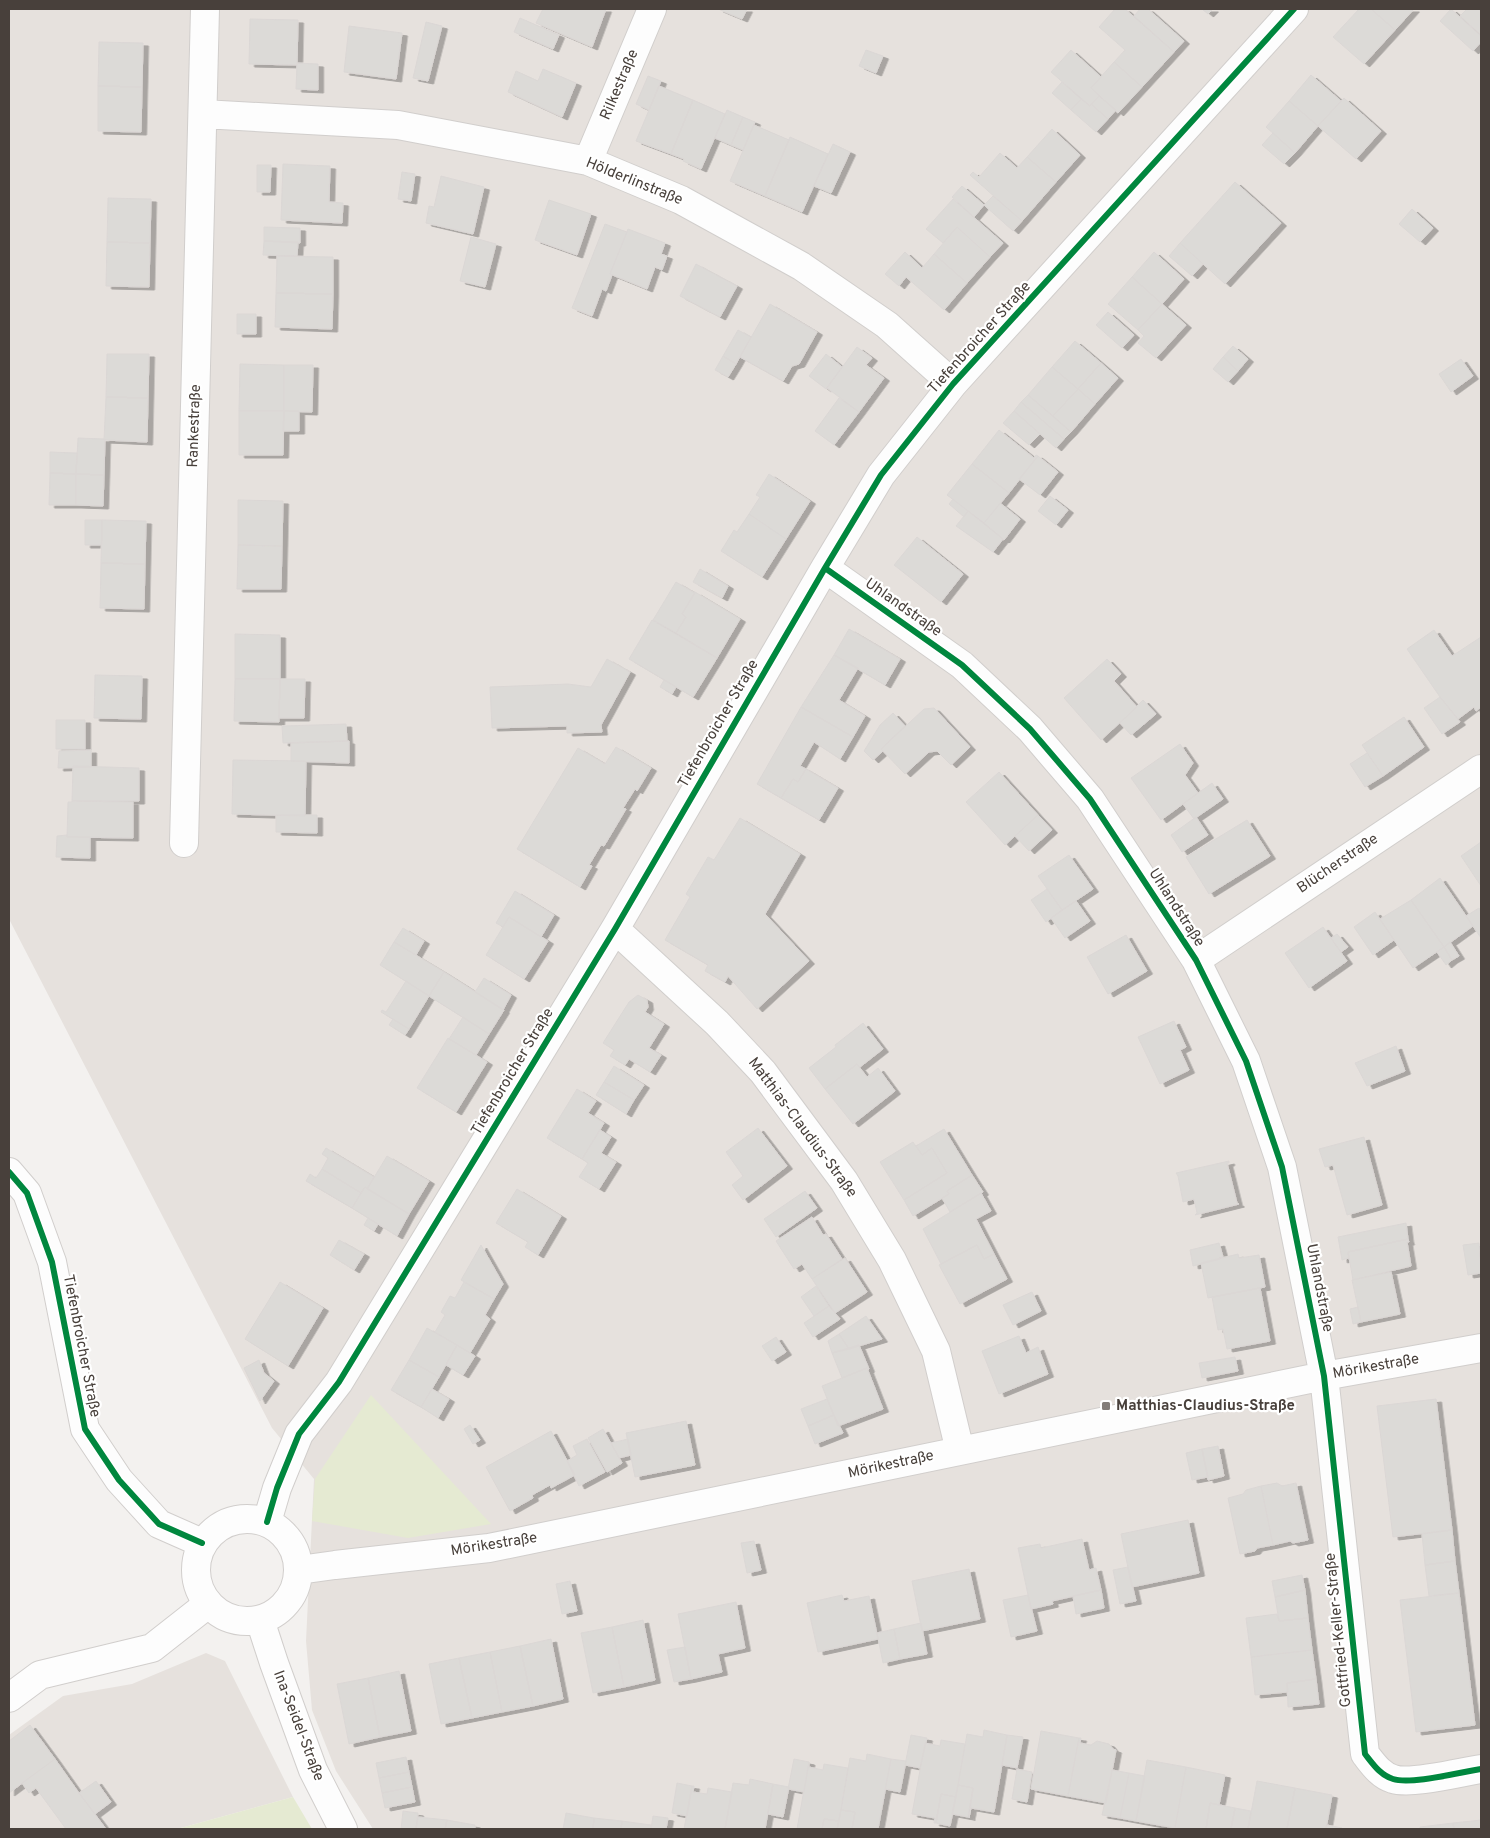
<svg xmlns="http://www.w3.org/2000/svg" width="1490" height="1838" font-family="Overpass,sans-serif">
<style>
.residential{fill:#e6e1dd}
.green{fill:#e5ead2}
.building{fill:#dcdad7;stroke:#dbd7d5;filter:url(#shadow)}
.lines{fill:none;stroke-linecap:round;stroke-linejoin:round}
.street-casing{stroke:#d1cecc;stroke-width:30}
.street{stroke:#fdfdfd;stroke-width:28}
.cycleway-casing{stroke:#fff;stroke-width:9}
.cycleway{stroke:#00873e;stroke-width:6}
.poi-dot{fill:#847e7a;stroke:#fff;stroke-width:2}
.labels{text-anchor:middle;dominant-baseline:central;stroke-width:4.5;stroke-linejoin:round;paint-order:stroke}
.street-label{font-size:15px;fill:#48403b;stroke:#fff}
.poi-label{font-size:15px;font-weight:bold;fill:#48403b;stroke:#fff;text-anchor:start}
</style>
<defs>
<filter id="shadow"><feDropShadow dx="5.5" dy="3" stdDeviation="0" flood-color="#0004"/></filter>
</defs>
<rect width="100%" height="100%" fill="#f3f1ef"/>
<path class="residential" d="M9,9H1481V1829H373L336,1771L312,1710L306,1641L314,1479L272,1428L9,919Z
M206,1653L225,1661L293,1797L177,1829H9V1735L63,1696L132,1684Z"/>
<path class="green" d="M371,1395L491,1524L408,1538L312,1521L315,1479Z
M293,1797L312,1829H177Z"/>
<path class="building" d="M543,9H606L592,47L536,23Z
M718,9H747L742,19Z
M1115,9H1125L1174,52L1142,87L1114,62L1125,50L1099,27Z
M1140,9H1148L1184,41L1174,52L1134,16Z
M1202,9H1213L1208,14Z
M1359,9H1371L1395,30L1364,64L1333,37Z
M1371,9H1414L1395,30Z
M1451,9L1481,36V42L1473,51L1440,21Z
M1467,9H1478L1481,12V35L1460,16Z
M520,18L559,35L553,49L514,32Z
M250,19L298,20L297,65L249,64Z
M426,22L442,26L428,81L413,78Z
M349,26L402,33L396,79L344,72Z
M99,42L143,43L142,87L98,86Z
M866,50L883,56L876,73L859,66Z
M1071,50L1101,77L1091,88L1099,96L1090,106L1051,72Z
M1114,62L1142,87L1118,113L1091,88Z
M297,63L318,64V90L296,89Z
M543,69L576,83L562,117L508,92L516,71L538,81Z
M1311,75L1341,101L1318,126L1289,101Z
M648,76L661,81L649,110L636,104Z
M1062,82L1081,99L1071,110L1052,93Z
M98,86L142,87L141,132L98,131Z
M659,86L693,100L671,154L636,141Z
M1099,96L1116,110L1108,119L1091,104Z
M1344,98L1381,131L1356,159L1318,126Z
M1081,99L1090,106L1091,104L1108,119L1096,132L1071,110Z
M693,100L725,114L701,169L683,161L684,159L671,154Z
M1289,101L1318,126L1295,153L1266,127Z
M727,110L743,117L731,145L715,138Z
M743,117L755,122L743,150L731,145Z
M754,125L789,140L765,196L730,181Z
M1052,129L1080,155L1056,182L1027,157Z
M1273,133L1295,153L1284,164L1262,145Z
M790,137L828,154L802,212L765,196Z
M833,144L850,152L831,193L814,186Z
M1000,153L1017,168L1027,157L1056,182L1022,221L970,175L973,172L979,177Z
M283,164L330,166L329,202L343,203L342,223L281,220Z
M257,165H271L270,192H257Z
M402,172L415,174L411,201L398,199Z
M441,176L484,187L473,234L426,223L429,206L434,207Z
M1235,182L1281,223L1225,284L1180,243Z
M962,186L984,205L974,217L952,197Z
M993,196L1022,221L1013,231L984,205Z
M108,198L151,199L150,243L107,242Z
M953,199L1003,243L990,257L957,227L943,243L926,229Z
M549,200L591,214L577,255L535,240Z
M1412,209L1433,228L1420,242L1399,224Z
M605,224L627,232L610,274L612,275L606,291L602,289L592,316L572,308Z
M264,227L300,228V243L264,241Z
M957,227L990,257L967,283L934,254Z
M628,229L665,243L661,254L667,256L662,270L655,267L647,289L610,274Z
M471,237L496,244L485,287L460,281Z
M264,241L298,242L297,256L263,255Z
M107,242L150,243L149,287L106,286Z
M1180,243L1203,264L1192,276L1169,256Z
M905,252L922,268L934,254L967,283L944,310L906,277L899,286L885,274Z
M1154,252L1184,279L1162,304L1132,277Z
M277,256L333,257V294L276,293Z
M696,264L737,286L720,317L680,296Z
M1132,277L1162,304L1138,330L1108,304Z
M276,293L333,294L332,329L275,327Z
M770,304L817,332L799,364L792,366L783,381L740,357Z
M1162,304L1186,325L1156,358L1138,343L1144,336L1138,330Z
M1108,312L1134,335L1122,348L1096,325Z
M237,314H256V334H237Z
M738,330L751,337L736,364L723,356Z
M1075,341L1101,363L1078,389L1052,367Z
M1233,346L1248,359L1238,371L1223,357Z
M857,347L872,358L866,365L884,378L859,412L827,388Z
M107,354H149L148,398L106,397Z
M826,354L842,367L826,389L809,376Z
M723,356L736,364L728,377L715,370Z
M1223,357L1238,371L1228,382L1213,369Z
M1461,359L1473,376L1451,392L1439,374Z
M1101,363L1118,378L1095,404L1078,389Z
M240,364L284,365V411H239Z
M284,365H313L312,412L284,411Z
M1052,367L1078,389L1053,416L1028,395Z
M1078,389L1095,404L1071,432L1053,416Z
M1028,395L1071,432L1064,439L1021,402Z
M106,397L148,398L147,442L104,440Z
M839,398L859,412L834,445L815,431Z
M1021,402L1064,439L1056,448L1014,411Z
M239,411H284L283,455H239Z
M284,411H299V431H283Z
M1014,411L1040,434L1029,445L1003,423Z
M999,430L1034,458L1036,455L1038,456L1009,493L972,464Z
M78,438L105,439L104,475L76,474Z
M50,452L77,453L76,474L50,473Z
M1038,456L1058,472L1040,495L1019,479Z
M972,464L1009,493L984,523L947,495Z
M50,473L76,474V505H49Z
M76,474L104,475L103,506L76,505Z
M769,474L810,501L786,539L749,514L760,497L756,495Z
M1050,496L1068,510L1056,525L1038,511Z
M953,499L968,511L964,517L949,504Z
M238,500L283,501L282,546L238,545Z
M1000,503L1020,519L1004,540L984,523Z
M968,511L1003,539L993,552L956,526Z
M749,514L786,539L762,577L721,551L734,530L737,532Z
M85,520H102V545H85Z
M102,520L146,521L145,564L101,563Z
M917,537L963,574L941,602L894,565Z
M238,545L282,546L281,589H237Z
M101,563L145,564L144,609L100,608Z
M700,569L728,586L722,598L693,582Z
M676,582L695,593L682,614L686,617L676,633L653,620Z
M695,592L740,619L717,658L676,633L686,617L682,614Z
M652,620L717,658L693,697L629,659Z
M849,629L900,659L885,685L834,655Z
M1434,630L1452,656L1481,637V707L1476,711L1474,707L1458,719L1440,697L1407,649Z
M235,634L280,635V679H235Z
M834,655L858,668L839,700L865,716L853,737L801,707Z
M607,659L630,672L601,725L602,732L567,733V726L492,728L490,687L568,684L591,687Z
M1107,659L1121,674L1114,681L1137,707L1101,740L1064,698Z
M95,675L142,676L141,719L94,718Z
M235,679H280L279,722L234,721Z
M280,679H305L304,718H279Z
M664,680L676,687L672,694L660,687Z
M1440,697L1460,722L1442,734L1424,708Z
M1143,700L1156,714L1131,735L1120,723Z
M801,707L853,737L840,759L814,742L800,766L806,769L798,782L793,779L781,798L757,784Z
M934,708L970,747L951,765L937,751L929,752L905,774L881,749L924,709Z
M893,713L905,726L881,749L883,751L873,760L864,751L880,725Z
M1404,717L1424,747L1383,776L1362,745Z
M56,720H85V749H56Z
M346,724L347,741L283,743L282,726Z
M349,741V763L291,761V743Z
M1180,744L1193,763L1185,775L1198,793L1161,820L1131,778Z
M616,747L651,768L637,791L635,789L623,808L626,809L604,846L601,845L589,865L592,866L580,887L517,849L578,748L605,764Z
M91,750V767L58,768L59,751Z
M1367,753L1383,776L1365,787L1350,764Z
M233,760L306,761L305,816L232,814Z
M73,766L139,768V801H72Z
M806,769L838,788L819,820L781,798L793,779L798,782Z
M999,772L1038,815L1005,845L966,802Z
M1212,783L1223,799L1194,819L1183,804Z
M72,801L133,802V838L67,837L68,802H72Z
M276,815H317V833L276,832Z
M1038,815L1052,830L1029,851L1015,836Z
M1196,817L1208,835L1182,852L1171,835Z
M740,818L800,854L765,914L809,961L757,1009L728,976L725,982L705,971L708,965L665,940L690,897L686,894L708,857L714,860Z
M1247,820L1270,856L1209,894L1186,857Z
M67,835V837H90V858L56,857L57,836Z
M1481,842V886L1461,856Z
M1069,855L1093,889L1062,910L1038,876Z
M1440,878L1473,926L1444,947L1411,900Z
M1047,889L1062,910L1046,922L1031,900Z
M515,891L554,915L541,937L509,917L503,927L496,923Z
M1411,900L1444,947L1413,968L1380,919Z
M1076,901L1090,921L1065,938L1051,918Z
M1479,908L1481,912V938L1466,916Z
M1375,912L1394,940L1373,955L1354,927Z
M509,917L548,941L524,979L486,955Z
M1323,927L1347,961L1309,988L1285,953Z
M403,928L424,941L416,955L394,942Z
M1337,934L1348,947L1341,952L1331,938Z
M1126,935L1147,971L1108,994L1087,957Z
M394,942L444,972L429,996L380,965Z
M1450,942L1459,956L1452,960L1444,947Z
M1444,947L1452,960L1446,965L1437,952Z
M444,972L504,1010L489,1034L429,996Z
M484,978L511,995L503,1010L475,992Z
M406,981L429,996L409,1029L381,1012L382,1010L386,1012Z
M638,995L647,1000L648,1007L645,1012L664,1024L649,1048L661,1055L650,1072L629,1059L625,1065L610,1056L614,1050L603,1043L629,1002Z
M463,1017L489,1034L476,1055L449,1039Z
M393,1019L409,1029L405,1035L389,1025Z
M1174,1021L1186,1047L1180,1050L1189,1070L1160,1084L1138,1037Z
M863,1023L883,1049L860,1067L857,1064L825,1089L809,1068L836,1047L835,1045Z
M448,1038L487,1062L456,1112L417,1088Z
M1396,1046L1405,1071L1367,1086L1355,1063Z
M857,1064L867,1077L878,1068L895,1091L853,1124L825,1089Z
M614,1066L644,1085L634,1100L604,1082Z
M604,1082L634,1100L626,1114L596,1095Z
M577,1089L596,1101L588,1113L604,1123L582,1159L547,1138Z
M758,1128L787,1166L743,1200L732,1185L743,1176L726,1152Z
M944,1129L972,1175L947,1191L949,1194L913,1216L904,1200L947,1173L932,1148L922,1155L916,1146Z
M600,1130L611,1137L601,1153L616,1162L599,1189L579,1177L588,1163L582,1159Z
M1364,1137L1382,1205L1347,1215L1333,1165L1325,1167L1319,1149Z
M913,1142L922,1155L932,1148L947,1173L904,1200L880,1162Z
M326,1148L374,1177L367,1189L365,1187L361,1193L322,1169L328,1158L322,1154Z
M387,1156L429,1181L409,1214L367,1189Z
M1229,1161V1163H1227L1237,1203L1239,1204L1195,1215L1197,1213L1194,1199L1183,1202L1178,1176L1176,1173Z
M322,1169L361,1193L352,1208L306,1181L310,1174L316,1178Z
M972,1175L983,1192L950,1212L942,1198L949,1194L947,1191Z
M365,1187L409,1214L397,1236L352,1208Z
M517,1189L561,1216L538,1255L525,1247L528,1242L496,1223Z
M805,1191L817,1208L776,1237L764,1219Z
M981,1193L991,1211L976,1219L994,1254L984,1259L977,1245L941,1264L923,1229Z
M812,1217L823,1235L826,1234L842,1259L812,1279L802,1264L794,1269L776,1241Z
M368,1218L378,1224L374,1231L364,1225Z
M1406,1223L1408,1239L1348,1252L1349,1258L1342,1260L1338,1237Z
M1408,1239L1409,1242H1407L1411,1266L1353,1280L1348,1252Z
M339,1240L364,1254L354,1270L330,1255Z
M1219,1243L1223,1257L1219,1258L1220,1259L1193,1266L1190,1250Z
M1479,1243L1481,1273L1468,1275L1463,1245Z
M481,1245L503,1284L494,1299L461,1280Z
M977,1245L984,1259L994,1254L1007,1279L960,1304L939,1265Z
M1238,1254L1239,1258L1259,1255L1265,1287L1208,1298L1201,1263Z
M845,1258L867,1292L835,1313L812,1279Z
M1391,1272L1400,1314L1361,1322L1352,1280Z
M280,1282L323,1308L288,1366L245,1339Z
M464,1282L494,1299L485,1315L490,1319L470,1353L435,1332L445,1315L441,1312L450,1296L455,1298Z
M816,1286L829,1306L814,1316L801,1297Z
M1260,1288L1270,1341L1227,1349L1223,1329L1218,1330L1212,1297Z
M1032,1292L1041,1311L1013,1325L1003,1305Z
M829,1306L840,1319L813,1337L804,1323Z
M1358,1307L1361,1322L1353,1324L1350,1309Z
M866,1316L882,1339L849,1349L839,1334Z
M427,1328L457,1345L439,1377L409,1360Z
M839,1334L849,1349L832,1353L828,1341Z
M1019,1336L1026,1353L1038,1347L1048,1374L999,1394L982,1351Z
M776,1337L786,1352L772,1361L762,1346Z
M457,1345L475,1356L463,1375L446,1365Z
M859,1345L869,1369L868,1370L867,1368L842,1378L832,1353Z
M1235,1357L1238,1371L1202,1378L1199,1363Z
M259,1360L264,1373L274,1381L260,1401L244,1368Z
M409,1360L439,1377L421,1407L391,1390Z
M867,1368L883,1409L838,1426L822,1386Z
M432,1389L449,1399L438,1418L421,1407Z
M827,1399L834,1415L808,1426L801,1409Z
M1436,1399L1452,1530L1393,1537L1377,1406Z
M834,1415L843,1433L815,1444L808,1426Z
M686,1421L695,1465L635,1477L626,1433Z
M470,1425L480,1440L473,1444L464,1429Z
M603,1429L622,1463L607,1472L588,1438Z
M551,1431L575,1475L551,1488L550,1485L532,1495L533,1498L510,1511L486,1467Z
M587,1439L605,1472L579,1486L567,1461L577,1455L573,1446Z
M628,1439L631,1455L619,1458L611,1443Z
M1218,1446L1224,1476L1208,1480L1202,1449Z
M1202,1449L1208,1477L1192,1480L1186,1453Z
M1277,1483L1282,1486L1296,1483L1308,1540L1293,1543L1290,1541L1273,1545L1261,1486Z
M1261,1486L1273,1545L1257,1548L1255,1551L1240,1554L1228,1498L1243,1494L1246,1490Z
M1188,1520L1199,1573L1132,1587L1121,1534Z
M1452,1530L1455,1561L1425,1565L1422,1534Z
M1082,1539L1089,1570L1096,1568L1101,1590L1052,1601L1053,1604L1031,1609L1018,1548L1040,1544L1041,1548Z
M754,1541L761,1570L747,1573L741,1543Z
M1455,1561L1459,1593L1429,1596L1425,1565Z
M1128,1567L1136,1601L1120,1604L1113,1570Z
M969,1569L980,1619L922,1631L912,1581Z
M1302,1575L1305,1590L1275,1597L1272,1581Z
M570,1581L577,1611L562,1614L556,1584Z
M1101,1590L1104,1608L1076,1614L1073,1596Z
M1305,1590L1308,1618L1279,1621L1275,1597Z
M1459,1593L1475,1725L1416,1732L1400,1600Z
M842,1595L844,1601L869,1596L878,1639L818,1652L807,1603Z
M1028,1595L1037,1631L1011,1637L1003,1600Z
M736,1602L745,1648L718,1654L722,1672L691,1679L678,1614Z
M1277,1614L1279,1621L1308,1618L1312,1650L1251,1657L1246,1618Z
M643,1620L655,1680L624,1687L612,1627Z
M921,1623L927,1654L900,1659L894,1629Z
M612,1627L624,1687L593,1693L581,1633Z
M894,1629L900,1659L883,1663L877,1633Z
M551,1639L563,1699L533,1706L520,1646Z
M520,1646L533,1706L502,1712L490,1652Z
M685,1647L691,1679L674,1682L667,1650Z
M1312,1650L1316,1679L1287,1683L1288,1692L1255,1695L1251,1657Z
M490,1652L502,1712L472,1718L459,1658Z
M459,1658L472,1718L441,1724L429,1664Z
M399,1671L411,1731L380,1737L368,1678Z
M368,1678L380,1737L349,1744L337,1684Z
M1316,1679L1319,1704L1288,1707L1287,1683Z
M30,1725L55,1759L9,1793V1741Z
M984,1730L1007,1735L994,1812L971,1808L969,1818L973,1788L958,1785L967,1734L983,1737Z
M1041,1731L1079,1738L1068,1796L1031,1789Z
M911,1735L927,1738L920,1768L905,1765Z
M1007,1735L1023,1737L1017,1768L1002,1765Z
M1079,1738H1081L1080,1743L1091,1745L1097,1741L1109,1744L1113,1749L1116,1750L1106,1803L1068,1796Z
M941,1740L965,1744L956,1797L941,1794L936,1823H934L935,1818L912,1814L925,1743L940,1746Z
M867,1754L891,1759L878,1829H852L855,1812L841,1810L850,1758L866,1761Z
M406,1757L409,1772L379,1778L376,1763Z
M55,1759L79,1793L106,1829H66L36,1788L29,1793L22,1783Z
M794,1759L809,1762L804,1792L788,1789Z
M891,1759L906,1761L900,1792L885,1789Z
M1147,1760L1186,1767L1175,1828L1136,1821Z
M809,1762V1767L823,1770L824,1764L848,1768L839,1821L824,1819L822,1829H797Z
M1186,1767L1225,1775L1219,1805L1210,1803L1206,1829L1175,1828Z
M1017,1769L1032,1772L1027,1802L1012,1799Z
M1112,1770L1129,1773L1120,1818L1102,1815Z
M409,1772L412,1787L382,1793L379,1778Z
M1129,1773L1145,1776L1136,1821L1120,1818Z
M750,1779L773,1784L765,1829H725L733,1783L749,1785Z
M96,1781L111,1802L95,1814L79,1793Z
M1257,1781L1295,1788L1287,1829H1248Z
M677,1783L692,1786L687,1816L672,1813Z
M773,1784L789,1787L783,1817L768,1814Z
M958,1785L973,1788L968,1817L952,1814Z
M692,1786H694L693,1792L707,1794L708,1788L732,1792L725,1829H684Z
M412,1787L415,1802L385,1808L382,1793Z
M1295,1788L1332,1795L1326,1829H1287Z
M941,1794L956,1797L950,1826L936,1823Z
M1210,1803L1235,1808L1231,1829H1206Z
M1235,1808L1251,1811L1248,1829H1231Z
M841,1810L855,1812L852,1829H837Z
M403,1811L418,1813L416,1829H401Z
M566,1813L594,1818L593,1829H563Z
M653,1816L668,1818L666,1829H651Z
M418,1817L447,1820L445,1829H416Z
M594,1818L622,1821L621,1829H593Z
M824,1819L839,1821L837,1829H822Z
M447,1820L475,1825V1829H445Z
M1481,1820V1829H1454L1453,1823Z
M622,1821L651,1825V1829H621Z
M1453,1823L1454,1829H1420V1827Z
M1327,1825L1342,1828V1829H1326Z"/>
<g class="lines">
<defs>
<path id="street" d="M203,114L398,125L588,161L681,200L801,266L887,325L953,384
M588,161L652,9
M825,568L962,665L1030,729L1090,799L1196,960L1246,1061L1282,1167L1324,1376L1365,1754C1373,1764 1380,1775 1393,1779C1411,1785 1461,1772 1481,1769
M184,843L205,9
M615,929L717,1023L763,1072L844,1181L892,1260L936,1351L960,1451
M1196,960L1481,769
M9,1172L27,1193L52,1262L85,1429L119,1480L159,1524L202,1543
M196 1570a51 51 0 1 1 102 0a51 51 0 1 1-102 0Z
M267,1522L277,1488L299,1434L339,1382L615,929L825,568L881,475L953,384L1294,9
M299,1570L335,1565L489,1548L1324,1376L1481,1348
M260,1620L274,1663L313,1770L343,1829
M9,1698L40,1675L152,1648L208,1604"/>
</defs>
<use href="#street" class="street-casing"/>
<use href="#street" class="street"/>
<defs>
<path id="cycleway" d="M825,568L962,665L1030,729L1090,799L1196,960L1246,1061L1282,1167L1324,1376L1365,1754C1373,1764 1380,1775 1393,1779C1411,1785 1461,1772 1481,1769
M9,1172L27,1193L52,1262L85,1429L119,1480L159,1524L202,1543
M267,1522L277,1488L299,1434L339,1382L615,929L825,568L881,475L953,384L1294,9"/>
</defs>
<use href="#cycleway" class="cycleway-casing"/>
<use href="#cycleway" class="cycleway"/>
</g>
<rect class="poi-dot" x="1101" y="1401" width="10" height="10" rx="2.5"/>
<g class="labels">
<g class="street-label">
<text transform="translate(620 85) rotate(-67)">Rilkestraße</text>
<text transform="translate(634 182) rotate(22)">Hölderlinstraße</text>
<text transform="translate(980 338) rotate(-48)">Tiefenbroicher Straße</text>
<text transform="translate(195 426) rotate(-88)">Rankestraße</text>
<text transform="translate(903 608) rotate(35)">Uhlandstraße</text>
<text transform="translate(719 724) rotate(-60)">Tiefenbroicher Straße</text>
<text transform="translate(1338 864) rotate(-34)">Blücherstraße</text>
<text transform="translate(1176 908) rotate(57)">Uhlandstraße</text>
<text transform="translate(513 1072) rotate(-59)">Tiefenbroicher Straße</text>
<text transform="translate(802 1128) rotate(53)">Matthias-Claudius-Straße</text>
<text transform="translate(1319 1288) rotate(79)">Uhlandstraße</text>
<text transform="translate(81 1346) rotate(79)">Tiefenbroicher Straße</text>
<text transform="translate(1376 1367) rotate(-10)">Mörikestraße</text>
<text transform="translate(891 1465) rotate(-12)">Mörikestraße</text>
<text transform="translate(494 1545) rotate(-9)">Mörikestraße</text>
<text transform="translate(1339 1630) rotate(-96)">Gottfried-Keller-Straße</text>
<text transform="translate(298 1726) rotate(69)">Ina-Seidel-Straße</text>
</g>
<g class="poi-label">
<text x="1116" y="1406">Matthias-Claudius-Straße</text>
</g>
</g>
<rect width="1490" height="1838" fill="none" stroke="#48403b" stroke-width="20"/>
</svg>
